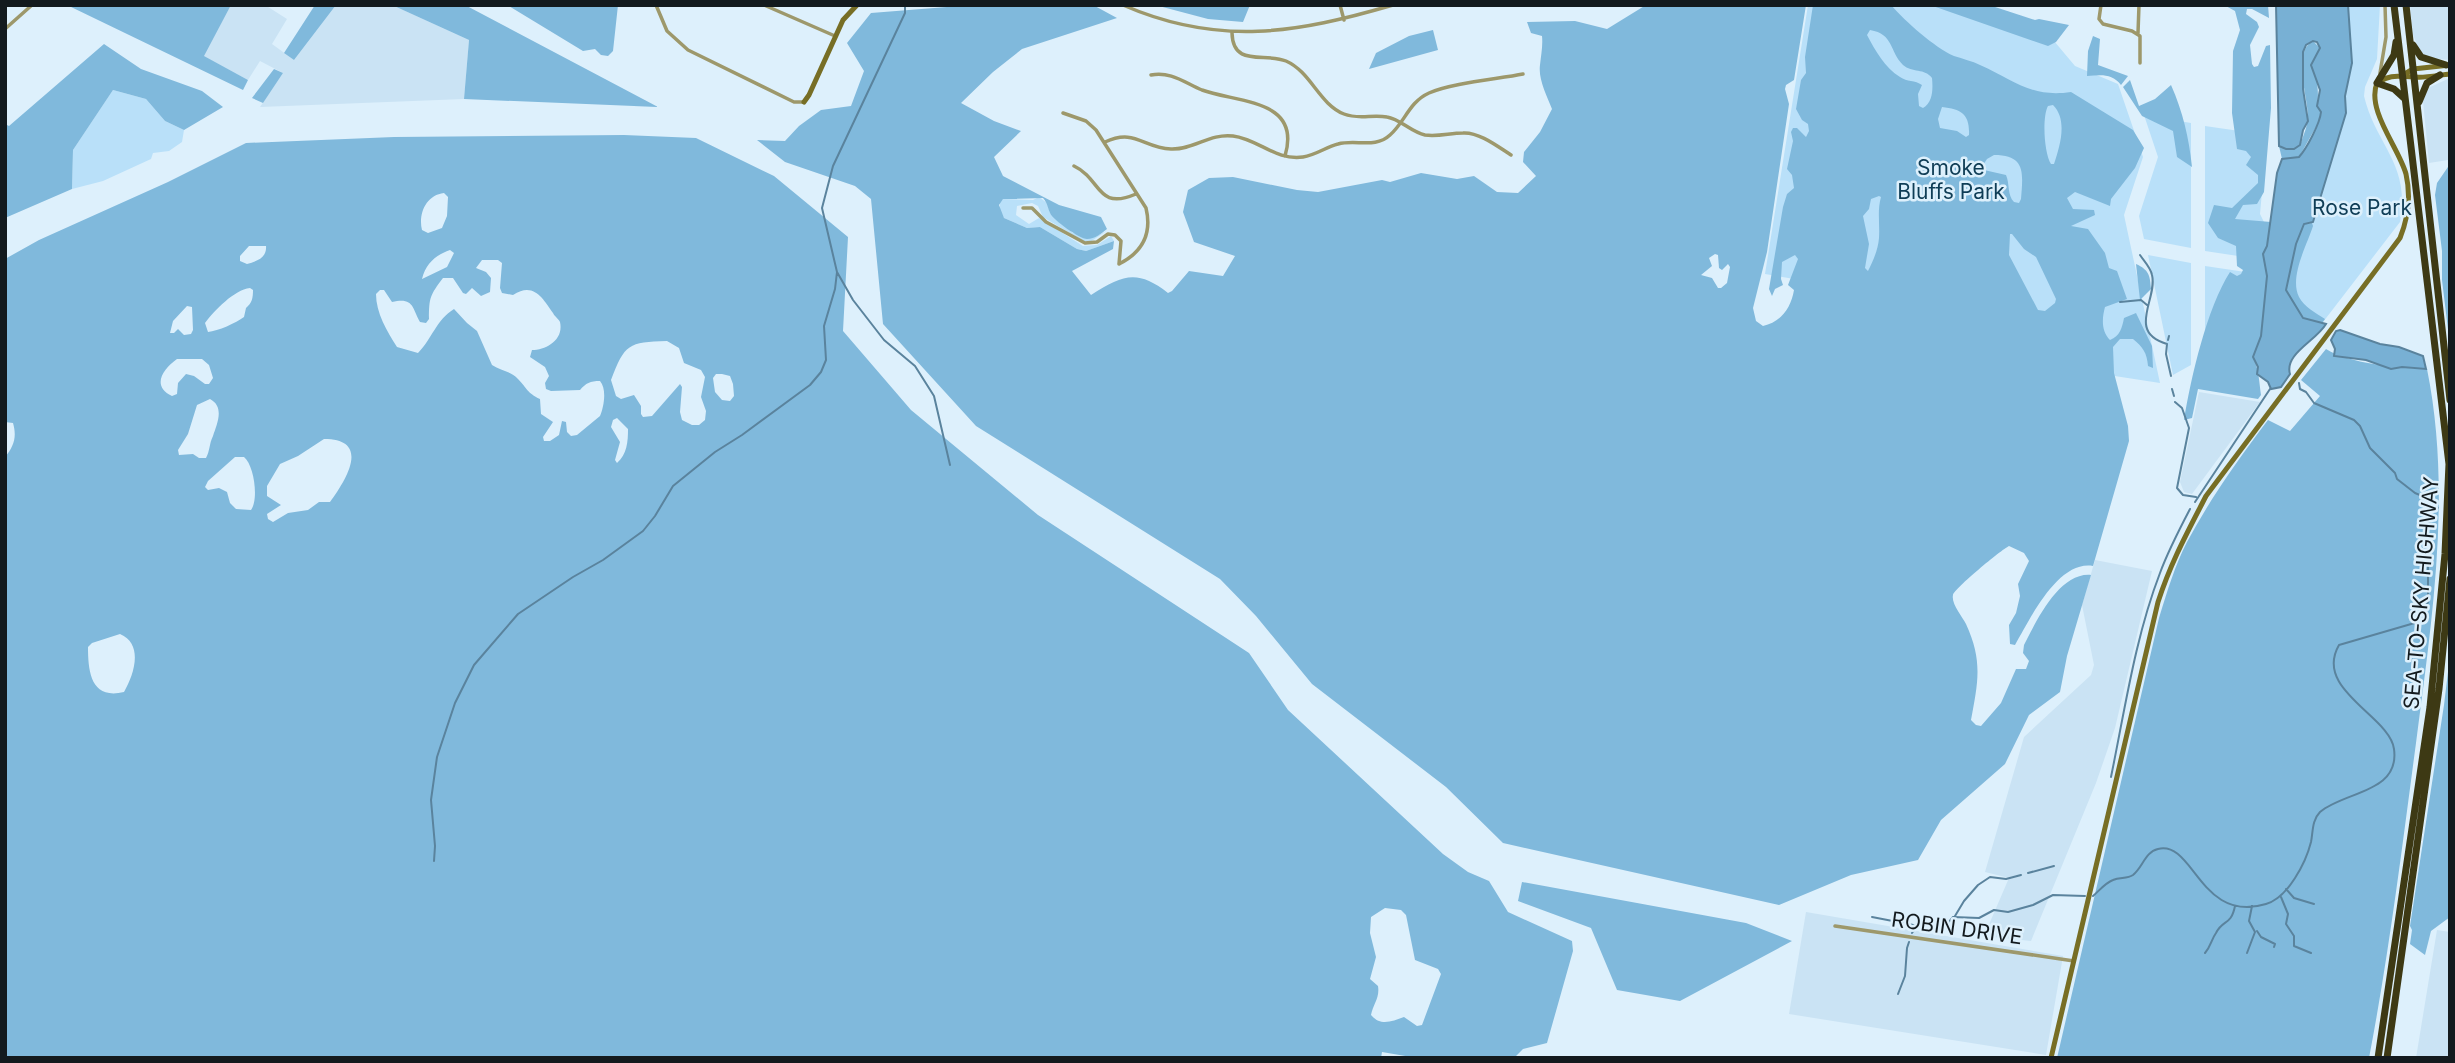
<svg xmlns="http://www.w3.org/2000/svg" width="2455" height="1063" font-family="Inter,sans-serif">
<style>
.built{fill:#cae3f4}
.green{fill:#b9e0f9}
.forest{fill:#80b9dc;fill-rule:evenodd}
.water{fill:#78b0d4;stroke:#5a839d;stroke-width:2}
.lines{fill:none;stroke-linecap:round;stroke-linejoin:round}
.stream{stroke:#5a839d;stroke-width:2}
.street{stroke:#9d986b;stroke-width:3.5}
.secondary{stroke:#776e25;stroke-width:5}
.highway{stroke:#3d3914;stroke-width:7}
.labels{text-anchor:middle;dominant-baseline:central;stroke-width:5;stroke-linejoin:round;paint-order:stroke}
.park-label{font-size:21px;fill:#0f3d56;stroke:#ddf0fc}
.street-label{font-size:21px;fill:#131a1e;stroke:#ddf0fc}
</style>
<rect width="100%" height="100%" fill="#ddf0fc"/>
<path class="built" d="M231,5H265L287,19L272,44L294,60L336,5H392L469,40L464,99L260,107L283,73L260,61L248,80L203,56Z
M2410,5H2450V60L2428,58L2420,51L2413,35Z
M2450,78V157L2448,160L2429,163L2423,101L2428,88Z
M2199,392L2260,402L2192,494L2184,492L2180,482Z
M2095,560L2152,571L2115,728L2096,783L2031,941L1984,936L2009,878L1985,872L2024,737L2091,675L2094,665L2082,605Z
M1806,912L2063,956L2046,1055L1789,1014Z
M2437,930L2450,932V1058H2416Z"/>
<path class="green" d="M1808,5H1959L2049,35L2075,66L2118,84L2143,157L2124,215L2160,383L1799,327L1806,281L1765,274Z
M2344,5H2380L2377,59L2365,87L2364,96C2376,146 2411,164 2400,222L2320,326L2301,319L2286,276Z
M113,90L146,99L165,121L184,130L182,142L169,151L153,153L151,159L103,181L72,189L73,150Z
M2144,115L2191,123V248L2144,239L2139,216L2158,157Z
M2205,126L2267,135L2260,214L2266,226L2258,259L2205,251Z
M1039,197L1047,203L1050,213L1073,233L1099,235L1108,230L1090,242L1083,241L1043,217L1038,206L1032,203L1017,206L1016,215L1029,224L1039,218L1083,246L1097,245L1111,236L1114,241L1086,251L1077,249L1040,227L1027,228L1004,218L1000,211V201L1003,199L1033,200Z
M2148,255L2191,263V365L2173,375Z
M2205,266L2259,274L2205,344Z"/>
<path class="forest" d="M231,5L204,56L248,80L243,90L69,6Z
M315,5H336L294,60L284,53Z
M392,5H465L658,107L464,99L469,40Z
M507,5H618L613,51L608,56L601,55L595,49L583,51Z
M972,5H1093L1117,18L1022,49L993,72L961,103L994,121L1021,131L994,157L1003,176L1059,205L1101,217L1107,229C1102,233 1095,239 1087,239C1080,239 1053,220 1050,213C1047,206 1048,204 1043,198L1003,199L999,205L1004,218L1027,228L1040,227L1077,249L1086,251L1114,241L1113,249L1072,271L1091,295C1123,275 1137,269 1168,293L1172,291L1189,271L1223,276L1235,256L1194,242L1183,212L1188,190L1209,178L1233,177L1297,190L1318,192L1382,180L1390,182L1421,173L1457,179L1474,176L1497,192L1518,193L1536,176L1523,162L1524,152L1540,132L1552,109C1547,96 1538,79 1540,65C1541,55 1543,46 1542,36L1531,33L1527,22L1575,21L1607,29L1646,5H1806L1794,80L1786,85L1785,89L1789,104L1767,252L1753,308L1756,321L1763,326C1781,322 1791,308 1794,290L1788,285L1798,259L1795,255L1782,262L1781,279L1783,285L1775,289L1772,296L1769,289L1783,207L1787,194L1794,188L1792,175L1787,169L1793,141L1791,132L1793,128H1797L1806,137L1809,131L1808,124L1802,120L1796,109L1801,80L1806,73L1805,57L1813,5H1891C1906,22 1934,47 1954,56C1963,59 1972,61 1980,65C2014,80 2031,98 2071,92L2133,130L2144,148L2135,168L2111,199L2110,206L2075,192L2067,198L2073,209L2094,210L2095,215L2071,226L2088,229L2105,253L2109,268L2117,271L2127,299L2105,307C2102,318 2101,331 2110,340C2120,336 2122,328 2124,318L2136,313L2152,346L2153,368L2148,366C2147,353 2143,347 2133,339H2120L2113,347L2114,373L2128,426L2129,441L2093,566C2058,560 2030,619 2015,645L2010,644L2009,625L2016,613L2020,596L2018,584L2029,561L2024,553L2009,546C2001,550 1955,588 1953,595C1951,604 1962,616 1966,624C1983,661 1978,682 1971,720L1976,725L1981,726L2001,703L2016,669H2026L2029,661L2023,653L2024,645C2036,622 2059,572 2091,575L2067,656L2060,692L2029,715L2005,764L1941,820L1918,860L1851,875L1779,905L1503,843L1446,787L1312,684L1256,616L1220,579L976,426L883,324L871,199L855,186L785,162L757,140L785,141L799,126L821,110L851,106L864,71L847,43L871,13ZM1870,30C1894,34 1889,51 1903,65C1912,73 1925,68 1932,78C1933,89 1933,102 1923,108L1919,106L1918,94L1922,85C1915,80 1907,82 1900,77C1885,68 1875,50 1867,35ZM2053,105C2068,120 2060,146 2054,164H2051C2044,153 2042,117 2048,106ZM1942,107C1962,109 1970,115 1969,135L1966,137L1957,131L1940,128L1938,119ZM1994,155C2026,155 2023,173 2021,199L2019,203L2014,202C2007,195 2010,184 2006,175L1984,170L1983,165L1987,159ZM1879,196L1881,197C1877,211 1880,224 1879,238C1878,250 1873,261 1868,271L1865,268L1869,244L1863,216L1869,209L1871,199ZM2010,234H2012L2024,249L2036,257L2056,299L2055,303L2045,311L2038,310L2009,255ZM1715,254L1718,255L1719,268L1722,270L1728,264L1730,267L1727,283L1721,288H1718L1712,278L1701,275L1712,266L1709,258Z
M1155,5H1250L1243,22L1208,19Z
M1930,5H1989L2035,20L2039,19L2069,25L2056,42L2048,46Z
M2224,5H2268L2269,18L2252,9H2247L2246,14L2257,22L2259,27L2250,45L2252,64L2254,67L2258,66L2266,46L2270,45L2271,108L2264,192L2257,204L2243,205L2235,219L2271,222L2267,246L2263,254L2267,276L2261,337L2253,357C2259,369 2259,382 2261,395L2258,399L2198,389L2192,418L2184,420C2191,377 2207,308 2230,272L2237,276L2241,274L2243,270L2237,266L2236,246L2218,238L2208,223L2214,205L2232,208L2258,183V175L2246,165L2251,157L2246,151L2237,149L2232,113L2233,51L2240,30L2235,11Z
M1433,30L1438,50L1369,69L1376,53L1409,36Z
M2093,36L2100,39L2098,65L2128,76L2121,85C2112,73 2101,75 2087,76L2088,51Z
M2313,41L2320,48C2310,73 2321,81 2317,106L2321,112V118L2299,157L2282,159L2279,146L2286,149L2300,145C2303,137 2307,127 2308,119C2309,99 2291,53 2313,41Z
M104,44L141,69L202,91L223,107L184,130L165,121L146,99L113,90L73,150L72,189L5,218V124L9,126Z
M274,69L283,73L263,103L252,98Z
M2130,80L2139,106L2155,99L2171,85C2183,112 2189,138 2192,167L2177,157L2173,131L2142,116L2123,87Z
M624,135L696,138L774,176L848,237L843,331L911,410L1038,515L1249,653L1288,710L1443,854L1468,872L1489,881L1508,912L1572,941L1573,951L1547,1043L1523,1049L1514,1058H1417L1382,1052L1381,1058H5V457C14,446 17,437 13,423L5,422V259L39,240L168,182L246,143L394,137ZM444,193L448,197L447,216L442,228L428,233L422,230C418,214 426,195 444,193ZM249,246H266C267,258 257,261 247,264L240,261V256ZM450,250L454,253L447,267L422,279C426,263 436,255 450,250ZM482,260H498L502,263L500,288L502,293L513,295C534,281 543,299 553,313C555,317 559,319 560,322C564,340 546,350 532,350L530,357L545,367L549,376L545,383L546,389L551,391L580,390C586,383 590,381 600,381C607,389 604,407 600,416L577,435L571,436L567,432L566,422L562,421L559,435L550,441H544L543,437L553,422L541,414L540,399C527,393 527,388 518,379C511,371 501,371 492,365L477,331L467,323L454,309C436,320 432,339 418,353L397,347C387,331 376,313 376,294L380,290H384L392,302C414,297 412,308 420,322L426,323L429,319C429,298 430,295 443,278H453L463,293L466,294L472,288L481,296L490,292L491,278L486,272L476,268ZM250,288L253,290C253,298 252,303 246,308L244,317C236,323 218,331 208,332L205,323C215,310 234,290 250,288ZM187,306L192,307L193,330L191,334L184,335L178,329L174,333H170L173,321ZM667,341L679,348L684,363L701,370L705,377L701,397L706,411L705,420L699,425H692L682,420L680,412L682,387L680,384L652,416L643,417L641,414V406L634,395L621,399L616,396L611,380C625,344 628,342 667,341ZM177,359H202L209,365L213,378L209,384H205L194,376L186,374L178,383L177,394L172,396C151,386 163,369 177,359ZM722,374L730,376L733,384L734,396L730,401L722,400L715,392L713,378L716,374ZM210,399C225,407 217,424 213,436C209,444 210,451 206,458H199L193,454L179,455L178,450L188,434L197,405ZM617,418L628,429C628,442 627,454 617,463L615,460L620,442L611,427L613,420ZM324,439C371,439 347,479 330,502H319L308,510L288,513L273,522L268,519L267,514L281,505L267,496V486L280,464L298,456ZM235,457H244C254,465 259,499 251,510L236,509L230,503L227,492L219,488L208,490L205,487L208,481ZM120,634C144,644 134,675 124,692C91,700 88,672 88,647L92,643ZM1385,908L1401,910L1406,915L1415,960L1438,969L1441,974L1422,1025L1417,1026L1404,1017C1392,1021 1381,1027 1371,1015C1373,1004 1380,998 1378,986L1370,979L1376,957L1370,933L1371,917Z
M2450,164V346L2442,280V251L2435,195L2437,183Z
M2312,223L2313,226C2307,245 2289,277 2299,297C2304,307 2316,313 2325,319L2322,323L2303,318L2286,290L2296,244L2304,224Z
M2136,264C2149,270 2150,275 2151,289L2140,300Z
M2326,349C2350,364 2399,368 2427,369C2452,492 2432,620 2416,743C2402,848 2389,954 2369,1058H2057L2159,618C2167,592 2175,565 2187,542C2210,499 2239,458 2268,420L2290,431L2320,396L2301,380Z
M2450,655V917L2431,931L2425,955L2410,944L2412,930L2410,926L2444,705Z
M1522,882L1746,923L1792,941L1680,1001L1617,990L1591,928L1518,901Z"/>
<path class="water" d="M2276,5H2348L2352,63L2345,96L2346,113L2313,222L2304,224L2296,244L2286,290L2303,318L2326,324C2316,341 2284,354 2290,374L2281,387L2271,389L2268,382L2257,374L2258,367L2253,357L2261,336L2267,276L2263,254L2267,246L2277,173L2282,159L2299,157C2307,148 2320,123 2321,112L2317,106L2320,90L2311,65L2320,48L2317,42L2313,41L2306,45L2303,52V89L2308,121L2303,130L2300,145L2294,149H2286L2279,146Z
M2340,330L2380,344L2399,347L2423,356L2426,369L2402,367L2391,369L2366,360L2334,356L2335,349L2331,340L2336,331Z"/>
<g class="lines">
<path class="stream" d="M905,5V13L833,166L822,208L837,272L853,300L884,340L915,366L934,396L950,465
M2140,255C2144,261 2151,268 2152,275C2158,299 2126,332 2167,344L2166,354L2171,376
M2120,302L2141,300L2147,305
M2168,340L2169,336
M2299,383L2300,389L2306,392L2314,403L2354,420L2360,426L2370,448L2395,473L2397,479L2415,493L2432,500L2433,504L2438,508
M2172,389L2174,396
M2175,402L2182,408L2189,428L2177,488L2183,495L2196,497
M2195,502L2270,389
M2111,777C2125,709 2135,638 2160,573C2168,551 2179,530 2190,509
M434,861L435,846L431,800L437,757L455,703L474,665L518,614L573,577L603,560L643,531L655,516L673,486L715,452L742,435L810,385L821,372L826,360L824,326L835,289L837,272
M2028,873L2054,866
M2286,889L2294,898L2314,904
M2093,896C2099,891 2105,883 2113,880C2120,877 2127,879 2133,875C2143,867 2145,852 2158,849C2194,840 2200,924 2266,904C2288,898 2306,862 2311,842C2313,832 2312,820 2320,812C2345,791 2400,793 2394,749C2390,716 2313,690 2339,645L2418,622L2428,602V530L2433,504
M2281,897L2288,914L2286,924L2294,936V946L2311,953
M1955,916L1964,901L1978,885L1990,877L2006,879L2021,875
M1872,917L1939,930L1944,928L1953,917L1979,918L1994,910L2008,912L2033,905L2053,895L2085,896
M2257,931L2261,937L2275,944L2274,947
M1912,933L1917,926
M2205,953C2211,946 2211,940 2216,933C2223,919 2231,926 2235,906
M2247,953L2255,932L2249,921L2252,906
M1898,994L1905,976L1907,948L1909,942"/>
<path class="street" d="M656,5L667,31L688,50L794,102H804
M764,5L835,36
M1123,5C1219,47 1297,33 1393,5
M1340,5L1344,20
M2101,5L2099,19L2103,24L2132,31L2140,36V63
M5,29L32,5
M1232,33C1233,68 1265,52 1286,61C1311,72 1319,104 1344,114C1359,120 1372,114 1387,117C1400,119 1411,132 1425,135C1438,137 1450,133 1463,133C1479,132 1497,146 1511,155
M2138,33L2139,5
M2380,73L2386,37L2385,5
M1151,75C1171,71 1185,83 1202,90C1238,103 1302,99 1285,156
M1063,113L1086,121L1096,130L1146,208C1152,233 1143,252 1119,264
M1105,142C1135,128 1143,148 1171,149C1193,150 1210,133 1233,136C1258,139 1276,161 1303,157C1316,155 1326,147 1338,144C1356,139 1375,149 1390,135C1405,122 1409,102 1429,93C1451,83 1498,79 1523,74
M1074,166C1102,179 1096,211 1136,194
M1023,208H1032L1046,222L1085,243L1097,242L1108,234L1115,235L1121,241L1119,264
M1835,926L2074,961"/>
<path class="secondary" d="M2403,75L2413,69L2450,65
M804,102L809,95L843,20L857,5
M2051,1058L2158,602C2171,562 2187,533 2206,496L2400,238C2408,218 2411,196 2406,174C2399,148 2366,110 2377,83C2391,73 2400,77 2415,77C2426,78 2439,75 2450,74"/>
<path class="highway" d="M2406,5L2450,400
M2396,42L2394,55L2377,83L2394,89L2405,99
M2413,45L2421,57L2446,65
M2419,102L2427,83L2440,75
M2378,1058L2430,707L2445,554L2449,464L2394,5
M2387,1058L2439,689L2450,579"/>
</g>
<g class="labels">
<g class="park-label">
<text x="1951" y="167">Smoke<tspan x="1951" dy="24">Bluffs Park</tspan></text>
<text x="2362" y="207">Rose Park</text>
</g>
<g class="street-label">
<text transform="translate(2421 593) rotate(-85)">SEA-TO-SKY HIGHWAY</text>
<text transform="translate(1957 928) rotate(8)">ROBIN DRIVE</text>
</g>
</g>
<rect width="2455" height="1063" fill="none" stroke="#131a1e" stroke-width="14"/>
</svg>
